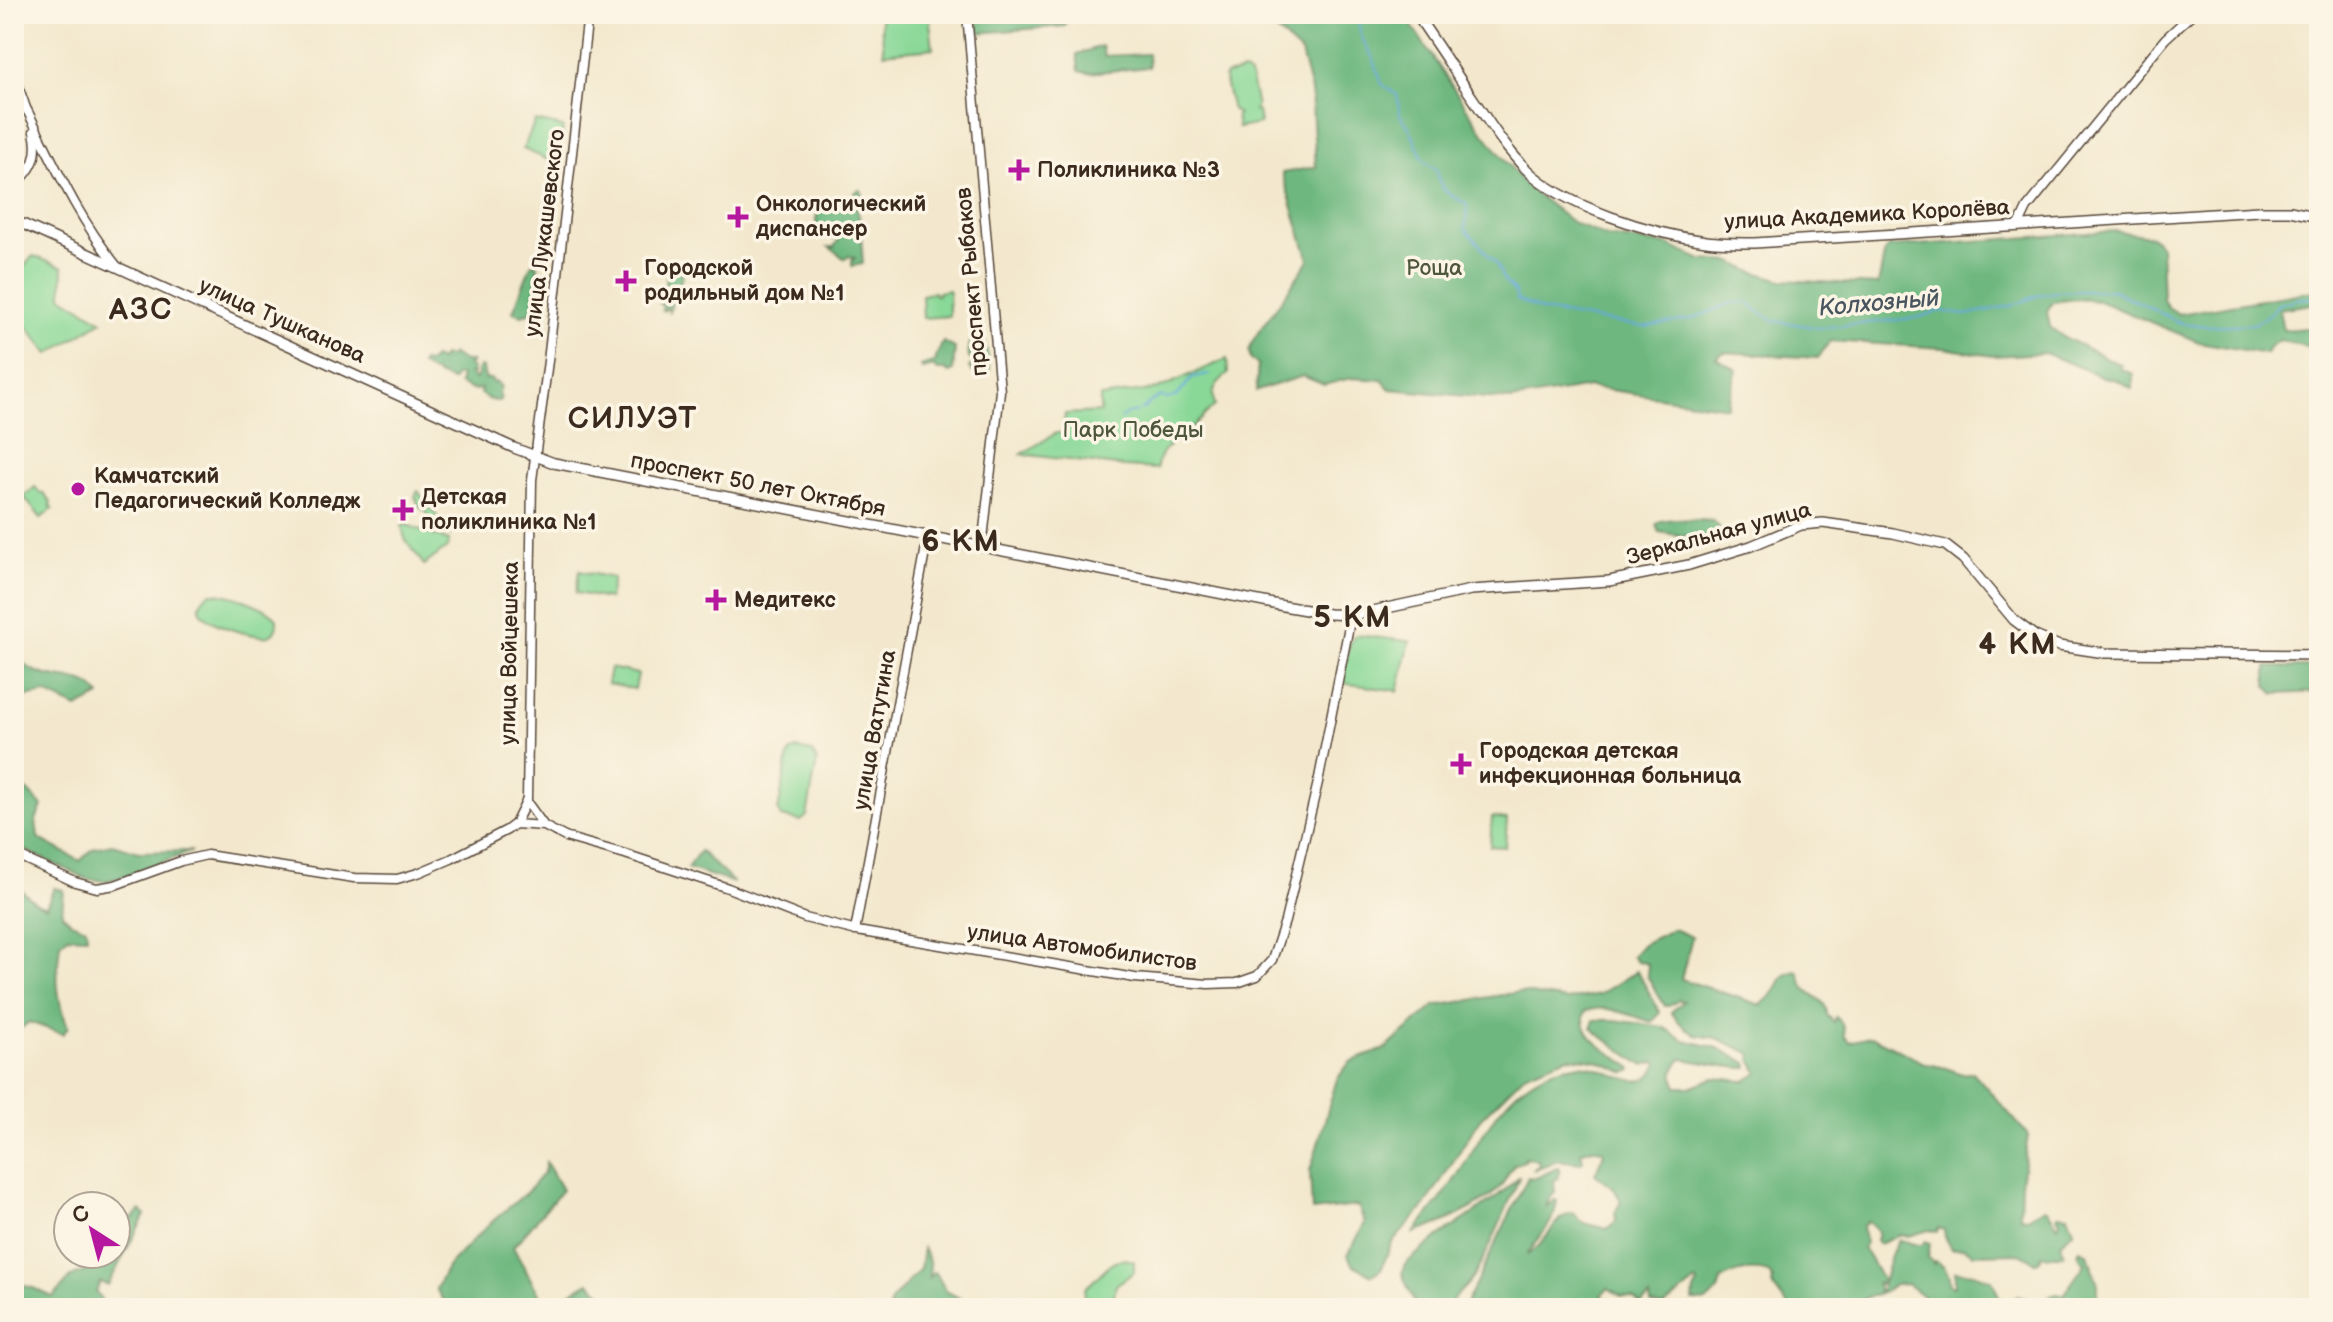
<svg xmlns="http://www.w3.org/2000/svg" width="2333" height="1322" font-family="'Balsamiq Sans',sans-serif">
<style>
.green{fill:#89d897;stroke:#62815a;stroke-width:2}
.forest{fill:#6eb880;stroke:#54714f;stroke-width:2}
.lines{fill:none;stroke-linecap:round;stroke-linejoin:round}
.stream{stroke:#64a8d9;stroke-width:2}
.secondary-casing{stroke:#574638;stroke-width:11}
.primary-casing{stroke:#574638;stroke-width:12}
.secondary{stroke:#fff;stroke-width:8}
.primary{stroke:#fff;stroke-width:9}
.poi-dot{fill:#b5179e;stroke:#fcf5e5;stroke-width:3}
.labels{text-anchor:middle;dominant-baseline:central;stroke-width:7;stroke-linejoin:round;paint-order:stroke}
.poi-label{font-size:22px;font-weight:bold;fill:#3b2a1e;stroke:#fcf5e5;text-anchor:start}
.street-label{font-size:22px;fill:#3b2a1e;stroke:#fcf5e5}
.park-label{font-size:22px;fill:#4e563c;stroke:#fcf5e5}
.water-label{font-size:24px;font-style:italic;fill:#49565f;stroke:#fcf5e5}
.district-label{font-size:30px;font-weight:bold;letter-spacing:2px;fill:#3b2a1e;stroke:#fcf5e5}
</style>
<rect width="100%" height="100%" fill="#fcf5e5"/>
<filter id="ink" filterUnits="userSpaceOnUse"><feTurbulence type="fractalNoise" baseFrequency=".0125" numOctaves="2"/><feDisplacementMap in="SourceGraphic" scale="16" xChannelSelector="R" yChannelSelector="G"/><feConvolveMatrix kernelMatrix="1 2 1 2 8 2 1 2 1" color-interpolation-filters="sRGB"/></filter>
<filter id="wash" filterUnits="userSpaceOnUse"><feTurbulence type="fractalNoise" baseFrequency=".006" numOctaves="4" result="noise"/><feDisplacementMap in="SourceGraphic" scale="32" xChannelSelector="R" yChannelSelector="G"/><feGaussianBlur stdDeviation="1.8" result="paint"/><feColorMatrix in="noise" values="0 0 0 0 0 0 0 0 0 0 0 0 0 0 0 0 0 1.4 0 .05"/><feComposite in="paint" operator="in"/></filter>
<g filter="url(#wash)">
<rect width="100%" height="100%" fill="#f3e8cd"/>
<path class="green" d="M880,14H929L933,48L884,53Z
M1244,71L1250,75L1257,106L1255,111H1258L1260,124L1238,128L1236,115L1238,114L1232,110L1224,78L1226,75Z
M535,121L563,127L558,164L523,149Z
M33,256L63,267L62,296L102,321L49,354L14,310V278Z
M949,290V316L923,318L922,295L934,292L935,295H938V292Z
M1227,359L1228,374C1216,383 1210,390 1215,406C1205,413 1199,422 1190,429C1177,439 1156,452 1157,469L1125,467L1022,454L1056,433H1063L1065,414L1100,412V397L1158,389Z
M35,487L40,493H43L51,502L50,505L53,509L41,518L24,497Z
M418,491L450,534L431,529L427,512L419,506L415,496Z
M407,525L449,541L448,547L424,565L405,539L402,526Z
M579,571L613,578L609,599L576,593Z
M210,593C226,592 268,606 277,619C277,626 277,632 269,636C261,639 170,620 210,593Z
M1355,635L1410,641L1398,691L1342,683L1350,643Z
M610,668L638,674L635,689L607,684Z
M797,749L812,752L817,761L807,816L801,821L781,817L778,811L788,757L791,751Z
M1492,817L1507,819L1505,847L1490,846Z
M1124,1259L1134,1261V1272L1116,1285L1114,1296L1122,1304L1136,1305L1144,1308L1089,1307L1084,1300L1085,1288C1101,1277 1104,1263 1124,1259Z"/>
<path class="forest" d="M977,14H1076L1067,19L1065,26L978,33Z
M1258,14H1404L1482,131L1525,185L1573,223L1607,237L1668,245L1702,260L1733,262L1748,270L1782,280L1878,285L1885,251L1889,247L2115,231L2151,236L2161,246L2163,300L2168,307L2179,314L2319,290V303L2279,309L2283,330L2319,327V349L2280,340L2270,346L2266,354L2199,342L2099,301L2076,299L2052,302L2047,312L2050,327L2062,336L2121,365L2120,369L2133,374V389L2117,380L2103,377L2045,353L1993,356L1944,348L1830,341L1818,358L1724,352L1716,358L1737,370L1727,407L1589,387L1511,400L1390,389L1382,380L1351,378L1324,385L1303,376L1256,391L1258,364L1251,360L1249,351L1252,342L1309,260L1282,173L1316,167L1311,91L1301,53Z
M1102,46L1104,56L1148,54L1149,67L1088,73L1079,71L1077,54Z
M858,190H861L862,200L854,203V206L857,208L860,221L863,264L852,266V260L855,258L849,256L845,259L829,247H834L839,239L836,237L832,239L830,237L831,234L836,235L838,228L831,226L826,234L816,228V219L821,202L831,203L835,199L848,200Z
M534,263L538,265L534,312L521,315L513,312L531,265Z
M670,264L680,267V272L683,273L675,302L672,303L669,312L667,307L664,311H662L663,306L660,304Z
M975,337L982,338C987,346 989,356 988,366L990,369L986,375L979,370L972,372L969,367L975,363L969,358C968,350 968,342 975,337Z
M943,342L955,348L953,371L949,373L945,370H936L934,366L922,369L921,366L936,361V356Z
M451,354L461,360L472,362L468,366L472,368L473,373L470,374L475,379L478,375L477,371L480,367L483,368L485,379H491L493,383L496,382L501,386L499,393L501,400C494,403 485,398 480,393L481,389L472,390L459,384L461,376L456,375L452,381L437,375L435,372L432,373L421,365L422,362L428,363L434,358L440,361L443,356L450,357Z
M1674,519L1713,521C1721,527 1724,534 1719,543L1715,544L1705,539L1659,532L1656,525L1661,521Z
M14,655C20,660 27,668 35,671C56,682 87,673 100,696L77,708L46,693L24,697L14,694Z
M2267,667H2319V692L2275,694L2267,686Z
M14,777L42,806L36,820L38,838L80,861L94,848L112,844L139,852L192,851L129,875L105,881L87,879L14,845Z
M700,851L734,883L687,868Z
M14,884L36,903L46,907L54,888L64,890L62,914L71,922L86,928L87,937L68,936L60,943C56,977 55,994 68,1027L63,1034L29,1022L19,1030L14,1047Z
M1673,929L1692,937L1681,979L1761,1005C1762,1004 1771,996 1772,995C1782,982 1778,974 1798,971C1801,978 1801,985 1807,990C1817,999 1827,1001 1827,1015L1834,1022L1836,1017C1844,1024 1843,1028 1845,1037L1850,1042L1869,1037L1875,1038L1926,1064L1946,1068L1962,1074L1973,1072L2028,1135L2021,1183L2020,1217L2028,1218L2043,1208L2047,1209L2058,1226L2060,1221L2057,1217L2058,1214L2068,1215L2074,1230L2061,1243L2064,1255H2053L2049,1257L2042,1255L2040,1260L2036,1262L2020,1253L1973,1254L1964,1248L1952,1249L1945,1237L1944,1230L1939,1228L1937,1232L1929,1230L1909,1236L1900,1235L1879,1244L1876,1241L1878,1232L1868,1221L1862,1227L1866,1243L1863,1247L1882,1280L1880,1284L1876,1283L1879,1291L1877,1295L1867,1297L1852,1308H1789L1772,1285L1773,1280L1769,1273C1753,1268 1736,1271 1721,1280L1718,1291L1706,1302L1693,1301L1694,1291L1698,1283L1696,1281L1663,1307L1651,1304L1650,1297L1639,1306L1638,1302L1632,1298L1621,1296L1608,1288L1602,1294L1605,1299L1612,1301L1609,1308H1464L1528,1177L1536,1178L1557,1168L1560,1169L1558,1178L1554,1181L1555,1192L1550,1196L1546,1207L1554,1200L1557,1201L1554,1215L1548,1226L1527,1255C1548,1244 1555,1214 1574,1213C1580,1225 1595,1225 1607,1229L1616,1221L1615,1213L1621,1201L1614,1188L1595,1174L1604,1153L1602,1150L1592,1148L1581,1152L1583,1160L1581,1163L1558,1160L1533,1170L1539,1165L1538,1160L1524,1157V1161L1515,1164C1509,1170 1506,1179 1501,1186C1483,1206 1440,1225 1414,1233C1428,1215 1443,1198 1455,1179C1480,1141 1502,1092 1546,1073C1558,1067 1575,1064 1588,1066C1610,1069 1645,1098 1658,1064L1656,1062L1643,1065L1638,1062L1597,1033L1592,1027L1594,1020H1615L1663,1027L1684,1040L1718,1048L1747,1063L1748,1068C1726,1068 1704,1062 1682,1059C1673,1068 1671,1075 1677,1087H1690L1714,1078L1745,1081L1758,1073L1751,1059L1752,1054L1717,1038L1695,1035L1678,1021L1671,1012L1684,1001L1679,1000L1669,1006H1665L1647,976L1648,965L1646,963L1637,962L1632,956L1643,944Z
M1637,971L1660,1012L1652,1022C1632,1016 1605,1003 1585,1011C1577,1038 1612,1053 1631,1067L1632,1070L1626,1073L1596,1060L1568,1057L1526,1073L1480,1119L1425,1206L1391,1244L1382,1268L1372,1275L1352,1264L1348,1255L1365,1223L1358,1206L1312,1211L1310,1171L1337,1079L1350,1062L1385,1049L1435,1006L1520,992L1567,1000L1600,994Z
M546,1162L562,1190L513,1247L546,1307L589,1282L621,1308H448L436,1289L447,1267L487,1226L527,1192L544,1172Z
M1520,1176C1506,1209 1493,1243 1475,1274C1467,1288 1454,1295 1447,1308H1417L1402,1274L1405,1265C1440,1230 1486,1211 1520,1176Z
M141,1210L145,1215L108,1285L100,1282L96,1292L103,1302L101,1308H14V1283L33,1288L53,1297L71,1277L88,1270L97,1262L88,1256L92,1254H116V1234Z
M1898,1240C1907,1240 1914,1246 1922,1245L1925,1241L1930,1243L1928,1257L1934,1264V1261C1943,1263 1951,1276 1949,1284L1953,1287L1955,1286V1271L1973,1273L1992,1280L2000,1299L2011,1301L2018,1296L2032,1301L2039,1308H1945L1944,1306L1936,1307L1929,1301L1928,1305L1924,1304L1923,1296L1907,1284L1895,1285L1880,1294L1891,1255Z
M923,1248L930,1264L929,1278L934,1272L936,1273L946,1291L978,1308H889L891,1301L920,1269Z
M2080,1249L2088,1253L2094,1275L2098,1283L2097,1308H2049V1296L2057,1294L2063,1295L2083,1267L2085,1262L2081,1259L2078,1252Z"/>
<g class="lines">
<path class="stream" d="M1357,14L1361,36L1374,60L1382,84L1397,95L1400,115L1409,127L1423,159
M1425,162L1436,169C1439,189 1447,195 1466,203L1468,212L1465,228L1496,264L1505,282L1515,292L1517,300L1543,311L1643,327L1692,319L1731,303L1747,302L1758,311L1775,321L1820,328L1916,318L1940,311L1965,315L2014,305L2039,295L2056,292L2113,290L2181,323L2207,326L2254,324L2269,314L2279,304L2297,299L2319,297
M1141,410L1145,408L1150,402L1162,396L1167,399L1177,396L1193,377L1210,374
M1120,419L1127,414L1137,412"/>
</g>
</g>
<g filter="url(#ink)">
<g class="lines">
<defs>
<path id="secondary" d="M967,14L1000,391L982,547
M14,74L27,111
M26,108C55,165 76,215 116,265
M14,186C32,170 40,157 34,132
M2019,225L2027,208L2165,39L2192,14
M526,801L544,826L565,837L625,854L728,888L805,918L857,931L1135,978L1208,984L1237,983L1257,976L1272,960L1285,921L1319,778L1351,616
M515,824L544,826
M14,854L75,882L97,888L115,885L181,861L207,855L354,878L397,879L418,873L451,859L507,830L515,824L527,800L532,480L548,361L588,14
M855,931L928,536"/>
<path id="primary" d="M1416,14C1436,43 1455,72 1474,100C1490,124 1506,149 1526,169C1564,207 1653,234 1706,241C1722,243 1739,243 1755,243L2259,211H2290L2319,217
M14,220L514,448L554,463L1289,607L1329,614L1354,615L1471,590L1609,581L1689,565L1751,546L1801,525L1823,523L1893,533L1945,545L1963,559L2014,620L2035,636L2059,646L2105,653L2319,655"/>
</defs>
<use href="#secondary" class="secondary-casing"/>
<use href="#primary" class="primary-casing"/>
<use href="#secondary" class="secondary"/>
<use href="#primary" class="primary"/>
</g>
</g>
<g class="poi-dot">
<path d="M1015 158h8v8h8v8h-8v8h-8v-8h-8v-8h8z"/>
<path d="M734 205h8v8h8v8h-8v8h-8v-8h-8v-8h8z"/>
<path d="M622 269h8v8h8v8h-8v8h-8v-8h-8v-8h8z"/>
<circle cx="78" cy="489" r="8"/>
<path d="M399 498h8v8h8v8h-8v8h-8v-8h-8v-8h8z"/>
<path d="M712 588h8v8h8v8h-8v8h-8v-8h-8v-8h8z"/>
<path d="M1457 752h8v8h8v8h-8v8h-8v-8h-8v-8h8z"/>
</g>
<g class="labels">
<g class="poi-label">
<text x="1037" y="170">Поликлиника №3</text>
<text x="756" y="204">Онкологический<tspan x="756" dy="25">диспансер</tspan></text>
<text x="644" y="268">Городской<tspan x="644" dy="25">родильный дом №1</tspan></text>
<text x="94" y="476">Камчатский<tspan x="94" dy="25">Педагогический Колледж</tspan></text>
<text x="421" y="497">Детская<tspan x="421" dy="25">поликлиника №1</tspan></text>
<text x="734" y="600">Медитекс</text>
<text x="1479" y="751">Городская детская<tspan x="1479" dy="25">инфекционная больница</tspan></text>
</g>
<g class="street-label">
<text transform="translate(1867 215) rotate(-3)">улица Академика Королёва</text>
<text transform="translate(545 233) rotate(-83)">улица Лукашевского</text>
<text transform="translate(972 282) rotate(-95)">проспект Рыбаков</text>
<text transform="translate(282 321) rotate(24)">улица Тушканова</text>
<text transform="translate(758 485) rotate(11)">проспект 50 лет Октября</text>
<text transform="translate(1719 534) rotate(-15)">Зеркальная улица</text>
<text transform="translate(510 653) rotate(-89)">улица Войцешека</text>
<text transform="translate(875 730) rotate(-80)">улица Ватутина</text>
<text transform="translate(1082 948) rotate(8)">улица Автомобилистов</text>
</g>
<g class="park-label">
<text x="1434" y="268">Роща</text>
<text x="1133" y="430">Парк Победы</text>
</g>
<g class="water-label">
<text transform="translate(1879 303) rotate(-5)">Колхозный</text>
</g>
<g class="district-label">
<text x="141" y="310">АЗС</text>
<text x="633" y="419">СИЛУЭТ</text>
<text x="961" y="542">6 КМ</text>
<text x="1353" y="618">5 КМ</text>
<text x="2018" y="645">4 КМ</text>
</g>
</g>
<rect width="2333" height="1322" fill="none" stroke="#fcf5e5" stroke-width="48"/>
<g transform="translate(92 1230) rotate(324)"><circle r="38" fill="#fcf5e5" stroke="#afa495" stroke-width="2"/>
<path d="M0-6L14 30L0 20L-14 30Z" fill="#b5179e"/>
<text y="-12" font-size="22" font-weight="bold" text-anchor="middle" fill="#3b2a1e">С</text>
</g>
</svg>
